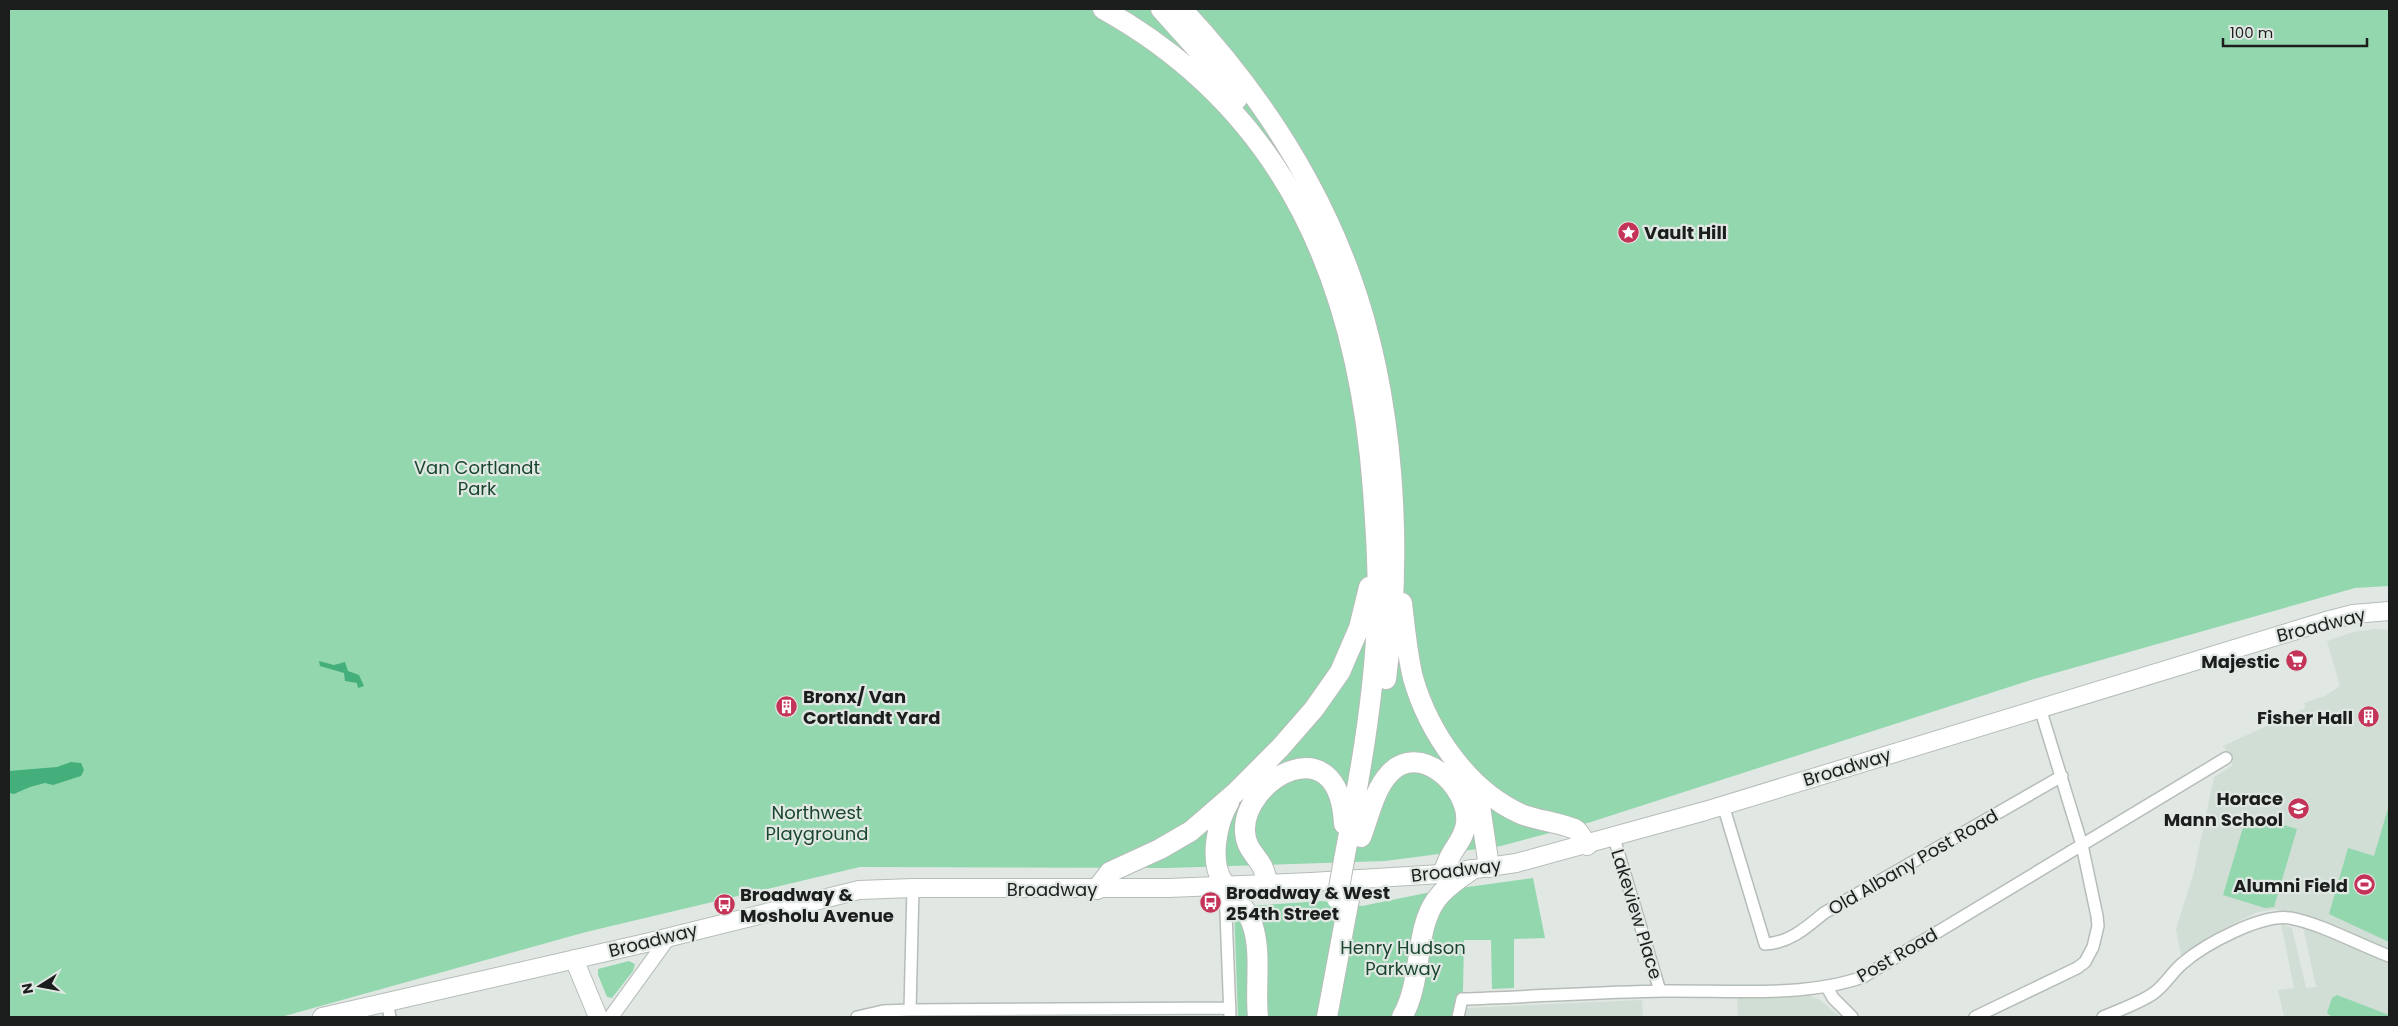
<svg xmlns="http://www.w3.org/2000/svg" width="2398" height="1026" font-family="Poppins,sans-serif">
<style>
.built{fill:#d0ded5}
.green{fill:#93d7af}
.water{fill:#44af7a}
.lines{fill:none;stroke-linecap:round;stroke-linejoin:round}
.minor-casing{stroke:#b6bdb8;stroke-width:14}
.tertiary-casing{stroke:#b6bdb8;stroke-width:16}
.primary-casing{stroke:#b6bdb8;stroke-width:20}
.motorway-casing{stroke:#b6bdb8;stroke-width:22}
.minor{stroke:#fff;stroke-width:11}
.tertiary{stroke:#fff;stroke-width:14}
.primary{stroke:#fff;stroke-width:18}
.motorway{stroke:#fff;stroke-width:20}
.motorway-bridge-casing{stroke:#b6bdb8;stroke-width:22;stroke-linecap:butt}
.motorway-bridge{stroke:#fff;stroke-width:20}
.labels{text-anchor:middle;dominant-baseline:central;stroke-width:4.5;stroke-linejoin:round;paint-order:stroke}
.poi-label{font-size:18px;font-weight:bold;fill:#1c1e1d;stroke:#e1e8e3;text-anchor:start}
.park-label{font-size:18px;fill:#1a462f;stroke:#e1e8e3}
.street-label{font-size:18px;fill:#1c1e1d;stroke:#e1e8e3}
</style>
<rect width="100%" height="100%" fill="#e1e8e3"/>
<path class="built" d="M2376,629L2389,630V1017H2284L2278,990L2294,988L2281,924L2292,928L2306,988L2316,987L2300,913L2274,909L2255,913L2221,930L2181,956L2176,929L2194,872L2214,777L2232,766V758L2223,746L2305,708L2304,703L2325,696L2340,686L2327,641L2353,632Z
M1803,993L1820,1000L1840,1017H1738L1737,997Z
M1642,1000L1643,1017H1459L1464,1008Z"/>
<path class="green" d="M9,9H2389V586L2355,588L2034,679L1591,822L1501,846L1385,861L1167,868L860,867L586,932L281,1017H9Z
M2389,805V942L2329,914L2348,848L2374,856Z
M2247,814L2297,829L2274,907L2265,908L2223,895Z
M1533,878L1545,938L1514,939V988L1492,989L1491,940H1464L1463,991L1455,1004L1453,1017H1238L1234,907L1322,901L1362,906L1431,892Z
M629,961L635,964L633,971L612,998L607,997L598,975V969Z
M2337,995L2389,1015V1017H2332L2327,1013L2332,998Z"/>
<path class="water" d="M319,661L334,665L345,662L348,671L359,675L364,686L358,688L357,683L345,681L344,673L320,666Z
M71,762L81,763L84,770L81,776L53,785L45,783L30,787L14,794L9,793V771L57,767Z"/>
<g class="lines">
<defs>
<path id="minor" d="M1723,805L1765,944C1789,943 1806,928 1824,913L2062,776
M1614,838L1660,991
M1225,887L1230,1017
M1827,987L1833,998L1852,1017
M387,1002L390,1017
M910,1010L913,888
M857,1017L883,1011L910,1010L1230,1008
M1458,1017L1462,999C1529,997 1597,992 1664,991C1727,990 1803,998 1863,977L2226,758
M1975,1017L2077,968L2085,962L2093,947L2098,926L2097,916L2082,845L2040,708
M2103,1017C2119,1010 2140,1003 2154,993C2166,984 2172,972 2183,963C2205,944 2261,914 2290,918C2319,923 2360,945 2389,956"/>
<path id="tertiary" d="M611,1017L669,937"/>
<path id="primary" d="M574,959L598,1017
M322,1017L650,942L859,890L913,888H1168L1311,882L1441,874L1516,863L1705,811L2326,621L2353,614L2389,611"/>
<path id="motorway" d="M1103,9C1288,112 1358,286 1373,490C1376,533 1379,576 1377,619C1374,700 1359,780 1344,860
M1161,9L1205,58L1237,99
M1182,9C1253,85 1313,174 1349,272C1395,397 1403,548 1386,679
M1402,603C1405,628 1407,653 1413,678C1429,733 1468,790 1521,814C1535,820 1567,824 1576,830C1580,833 1583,840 1587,845
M1469,780L1480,806L1489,867
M1229,802C1217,822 1209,861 1223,882C1234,899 1249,909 1254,930C1261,957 1255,989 1258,1017
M1361,837C1369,817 1374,790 1389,774C1419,740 1470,787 1466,823C1465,835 1458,843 1452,853C1447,860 1447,868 1441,874
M1268,884C1266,878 1265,872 1262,866C1255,854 1246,848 1245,832C1242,780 1339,723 1344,824
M1097,889L1110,872L1160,849L1191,831L1236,792L1280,748L1314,709L1340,672L1359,628L1369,587
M1327,1017L1349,899
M1402,1017C1423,981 1414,931 1436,900C1445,887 1459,879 1471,870"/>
</defs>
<use href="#minor" class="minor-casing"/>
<use href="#tertiary" class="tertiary-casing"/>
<use href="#primary" class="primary-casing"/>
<use href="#motorway" class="motorway-casing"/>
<use href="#minor" class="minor"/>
<use href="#tertiary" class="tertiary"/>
<use href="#primary" class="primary"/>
<use href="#motorway" class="motorway"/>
<defs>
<path id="motorway-bridge" d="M1337,899L1344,860"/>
</defs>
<use href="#motorway-bridge" class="motorway-bridge-casing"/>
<use href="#motorway-bridge" class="motorway-bridge"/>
</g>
<defs>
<symbol id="sight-disc" viewBox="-11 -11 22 22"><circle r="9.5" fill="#c43458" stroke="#e1e8e3"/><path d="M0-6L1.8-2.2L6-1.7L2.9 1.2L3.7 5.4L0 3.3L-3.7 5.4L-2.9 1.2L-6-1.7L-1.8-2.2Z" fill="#fff"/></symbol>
<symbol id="supermarket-disc" viewBox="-11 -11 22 22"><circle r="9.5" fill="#c43458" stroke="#e1e8e3"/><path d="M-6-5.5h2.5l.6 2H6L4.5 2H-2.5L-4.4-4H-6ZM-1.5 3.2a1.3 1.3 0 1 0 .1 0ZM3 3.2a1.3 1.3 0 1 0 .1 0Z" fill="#fff"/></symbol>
<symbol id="building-disc" viewBox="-11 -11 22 22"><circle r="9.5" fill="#c43458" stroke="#e1e8e3"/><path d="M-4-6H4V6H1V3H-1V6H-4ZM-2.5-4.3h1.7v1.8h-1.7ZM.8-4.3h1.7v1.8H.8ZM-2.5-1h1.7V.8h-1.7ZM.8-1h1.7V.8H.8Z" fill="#fff"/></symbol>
<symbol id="school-disc" viewBox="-11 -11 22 22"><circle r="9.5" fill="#c43458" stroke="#e1e8e3"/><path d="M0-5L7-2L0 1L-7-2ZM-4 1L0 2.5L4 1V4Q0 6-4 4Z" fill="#fff"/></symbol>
<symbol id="stadium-disc" viewBox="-11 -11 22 22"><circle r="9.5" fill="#c43458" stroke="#e1e8e3"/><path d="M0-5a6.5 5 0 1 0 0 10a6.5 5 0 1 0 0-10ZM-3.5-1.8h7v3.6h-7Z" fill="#fff"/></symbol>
<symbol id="bus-disc" viewBox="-11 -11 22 22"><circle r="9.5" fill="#c43458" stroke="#e1e8e3"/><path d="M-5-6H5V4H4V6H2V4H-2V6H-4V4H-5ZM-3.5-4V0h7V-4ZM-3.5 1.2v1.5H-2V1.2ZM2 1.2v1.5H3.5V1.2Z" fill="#fff"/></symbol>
</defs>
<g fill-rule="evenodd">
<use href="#sight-disc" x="1616" y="220" width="25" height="25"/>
<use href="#supermarket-disc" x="2284" y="648" width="25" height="25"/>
<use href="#building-disc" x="774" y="694" width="25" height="25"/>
<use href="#building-disc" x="2356" y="704" width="25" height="25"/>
<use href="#school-disc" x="2286" y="796" width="25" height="25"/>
<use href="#stadium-disc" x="2352" y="872" width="25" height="25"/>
<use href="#bus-disc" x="1198" y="890" width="25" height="25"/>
<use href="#bus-disc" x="712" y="892" width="25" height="25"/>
</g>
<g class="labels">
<g class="poi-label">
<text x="1644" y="232">Vault Hill</text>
<text x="2280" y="661" text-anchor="end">Majestic</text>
<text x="803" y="696">Bronx/ Van<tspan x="803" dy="21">Cortlandt Yard</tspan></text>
<text x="2353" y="717" text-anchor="end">Fisher Hall</text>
<text x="2283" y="798" text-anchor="end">Horace<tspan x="2283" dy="21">Mann School</tspan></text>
<text x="2348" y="885" text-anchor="end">Alumni Field</text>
<text x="1226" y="892">Broadway &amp; West<tspan x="1226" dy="21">254th Street</tspan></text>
<text x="740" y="894">Broadway &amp;<tspan x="740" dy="21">Mosholu Avenue</tspan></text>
</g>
<g class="park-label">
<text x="477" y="467">Van Cortlandt<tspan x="477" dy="21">Park</tspan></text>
<text x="817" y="812">Northwest<tspan x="817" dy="21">Playground</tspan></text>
<text x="1403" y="947">Henry Hudson<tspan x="1403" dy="21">Parkway</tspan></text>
</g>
<g class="street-label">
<text transform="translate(2321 625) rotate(-14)">Broadway</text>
<text transform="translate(1847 767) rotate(-17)">Broadway</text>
<text transform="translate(1913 862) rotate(-30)">Old Albany Post Road</text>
<text transform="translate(1456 870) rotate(-7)">Broadway</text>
<text x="1052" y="889">Broadway</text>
<text transform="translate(1637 914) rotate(73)">Lakeview Place</text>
<text transform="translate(653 940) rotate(-14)">Broadway</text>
<text transform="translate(1897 955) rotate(-30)">Post Road</text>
</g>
</g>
<rect width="2398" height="1026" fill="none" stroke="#1c1e1d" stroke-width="20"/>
<g transform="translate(40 986) rotate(259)" stroke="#e1e8e3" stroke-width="4" paint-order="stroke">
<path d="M0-4L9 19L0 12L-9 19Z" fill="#1c1e1d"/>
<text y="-8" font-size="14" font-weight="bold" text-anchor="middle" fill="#1c1e1d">N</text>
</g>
<path d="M2223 38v8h144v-8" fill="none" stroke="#1c1e1d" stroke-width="2.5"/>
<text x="2230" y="38" font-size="15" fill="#1c1e1d" stroke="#e1e8e3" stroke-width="4" paint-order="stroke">100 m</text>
</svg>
